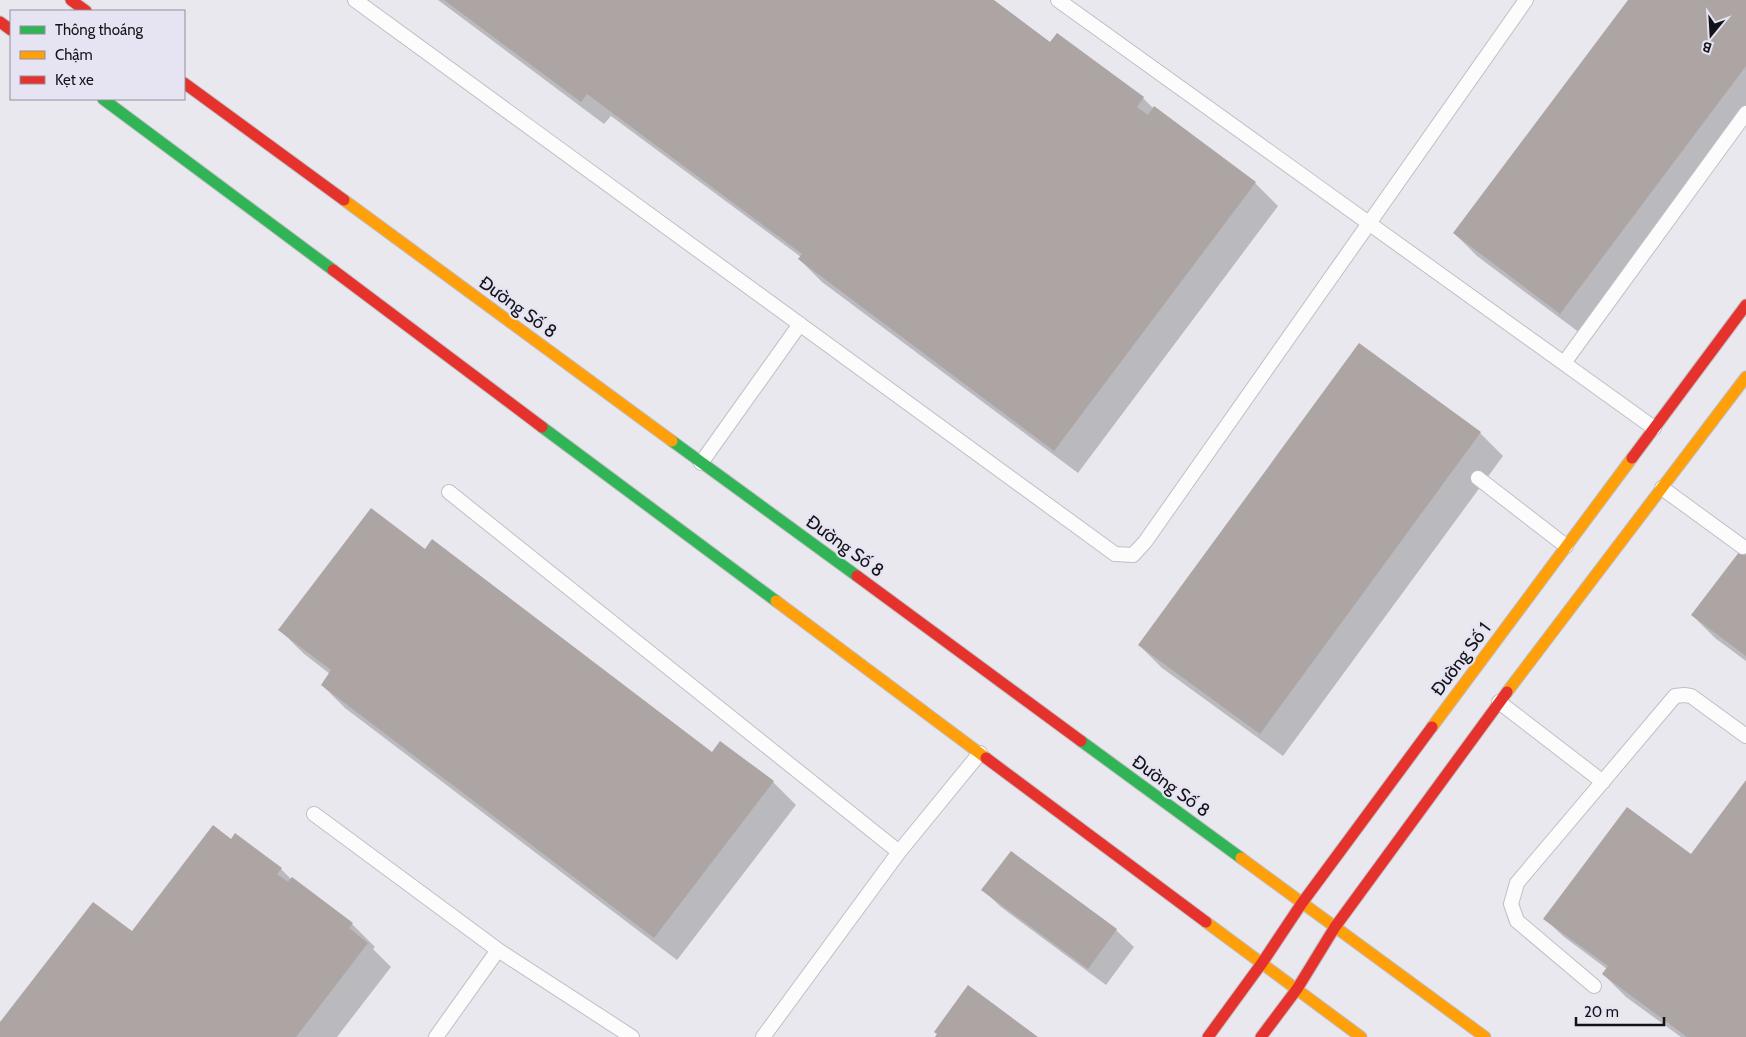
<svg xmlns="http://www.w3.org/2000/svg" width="1746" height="1037" font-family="Cabin,sans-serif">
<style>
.shadow{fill:#0003}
.building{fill:#aca5a4}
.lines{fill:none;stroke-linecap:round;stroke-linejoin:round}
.lane-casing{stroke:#c0bfc5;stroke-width:16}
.fast-casing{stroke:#c0bfc5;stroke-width:13}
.slow-casing{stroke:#c0bfc5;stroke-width:13}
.jam-casing{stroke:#c0bfc5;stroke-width:13}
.lane{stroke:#fcfcfc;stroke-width:14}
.fast{stroke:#30b455;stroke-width:11}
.slow{stroke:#ff9f0a;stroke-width:11}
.jam{stroke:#e5322d;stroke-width:11}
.labels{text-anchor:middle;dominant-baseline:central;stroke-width:4.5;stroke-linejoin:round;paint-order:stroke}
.street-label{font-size:18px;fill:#131217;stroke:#e6e4f2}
</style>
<rect width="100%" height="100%" fill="#e8e8ee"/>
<path class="shadow" d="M438,0H992L1050,44L1143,98L1154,109L1255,183L1278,206L1078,473L822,282L799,259L801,257L611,116L604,124Z
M1629,0H1746V120L1584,336L1477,256L1454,233Z
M1359,345L1480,433L1503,456L1283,756L1162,668L1139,645Z
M1746,544V661L1715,638L1692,615Z
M425,550L712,753L721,743L773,782L796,805L677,960L345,708L322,685L330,674L303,653L280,630Z
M1746,782V1037H1681L1626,997L1603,974L1607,969L1563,936L1545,919L1692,855Z
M231,840L281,869L292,880L352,924L375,947L373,949L391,967L337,1037H0V1024L132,933Z
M983,890L1116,930L1134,947L1106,985L1001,907Z"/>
<path class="building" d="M444,0H994L1050,42L1057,33L1144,97L1137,107L1148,115L1154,106L1256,182L1054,451L798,259L802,254L587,94L581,102Z
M1628,0H1746V66L1560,314L1453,233Z
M1359,343L1481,432L1260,734L1138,645Z
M371,508L425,549L432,539L712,752L720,741L774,781L654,938L321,685L331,670L278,630Z
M1746,543V656L1691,615Z
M1746,780V1037H1687L1602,974L1608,966L1543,919L1627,807L1691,854Z
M213,825L231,839L235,833L282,868L277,874L288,882L292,877L353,923L349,928L368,943L296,1037H0V1022L93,902L132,931Z
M1011,851L1117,929L1088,969L981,890Z
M968,985L1038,1037H935L937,1034L934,1032Z"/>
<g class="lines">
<defs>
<path id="lane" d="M355,0L1115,554L1133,555L1145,542L1526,0
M1058,0L1654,428
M1564,363L1746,113
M701,463L800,324
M1478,478L1566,546
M1662,488L1743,547
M449,492L899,852
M1499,702L1603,782
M314,814L498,950L632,1037
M1594,986L1517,921L1511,904L1517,883L1675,696L1684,695L1691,696L1746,736
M436,1037L498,950
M763,1037L899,852L980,753"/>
<path id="fast" d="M103,99L333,270
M542,427L776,601
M672,441L857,576
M1081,741L1241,858"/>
<path id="slow" d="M344,200L672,441
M776,601L986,758
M1507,692L1746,377
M1432,727L1632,458
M1241,858L1485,1037
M1206,922L1361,1037"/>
<path id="jam" d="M71,0L86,11
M0,22L11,30
M184,83L344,200
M333,270L542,427
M1632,458L1746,305
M857,576L1081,741
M986,758L1206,922
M1208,1037L1262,963L1302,903L1432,727
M1261,1037L1297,989L1335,927L1507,692"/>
</defs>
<use href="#lane" class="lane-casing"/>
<use href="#fast" class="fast-casing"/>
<use href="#slow" class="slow-casing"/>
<use href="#jam" class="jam-casing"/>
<use href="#lane" class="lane"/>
<use href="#fast" class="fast"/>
<use href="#slow" class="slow"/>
<use href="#jam" class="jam"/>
</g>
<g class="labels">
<g class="street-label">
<text transform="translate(518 307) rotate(36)">Đường Số 8</text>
<text transform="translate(845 546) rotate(36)">Đường Số 8</text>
<text transform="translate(1461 659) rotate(-53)">Đường Số 1</text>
<text transform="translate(1171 786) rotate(36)">Đường Số 8</text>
</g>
</g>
<rect x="10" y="10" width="175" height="90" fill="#e6e4f2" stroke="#92909a"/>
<rect x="20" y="26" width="25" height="8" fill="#30b455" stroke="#92909a"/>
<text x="55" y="35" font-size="15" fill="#131217">Thông thoáng</text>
<rect x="20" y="51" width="25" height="8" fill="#ff9f0a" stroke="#92909a"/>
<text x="55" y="60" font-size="15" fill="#131217">Chậm</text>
<rect x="20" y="76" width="25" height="8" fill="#e5322d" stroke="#92909a"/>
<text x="55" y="85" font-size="15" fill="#131217">Kẹt xe</text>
<g transform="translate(1711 35) rotate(198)" stroke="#e6e4f2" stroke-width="4" paint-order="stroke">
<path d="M0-4L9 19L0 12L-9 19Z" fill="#131217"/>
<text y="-8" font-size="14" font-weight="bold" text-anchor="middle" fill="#131217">B</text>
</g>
<path d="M1576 1017v8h88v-8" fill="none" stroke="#131217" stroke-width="2.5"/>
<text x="1584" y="1017" font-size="15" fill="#131217" stroke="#e6e4f2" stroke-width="4" paint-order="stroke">20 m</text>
</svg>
